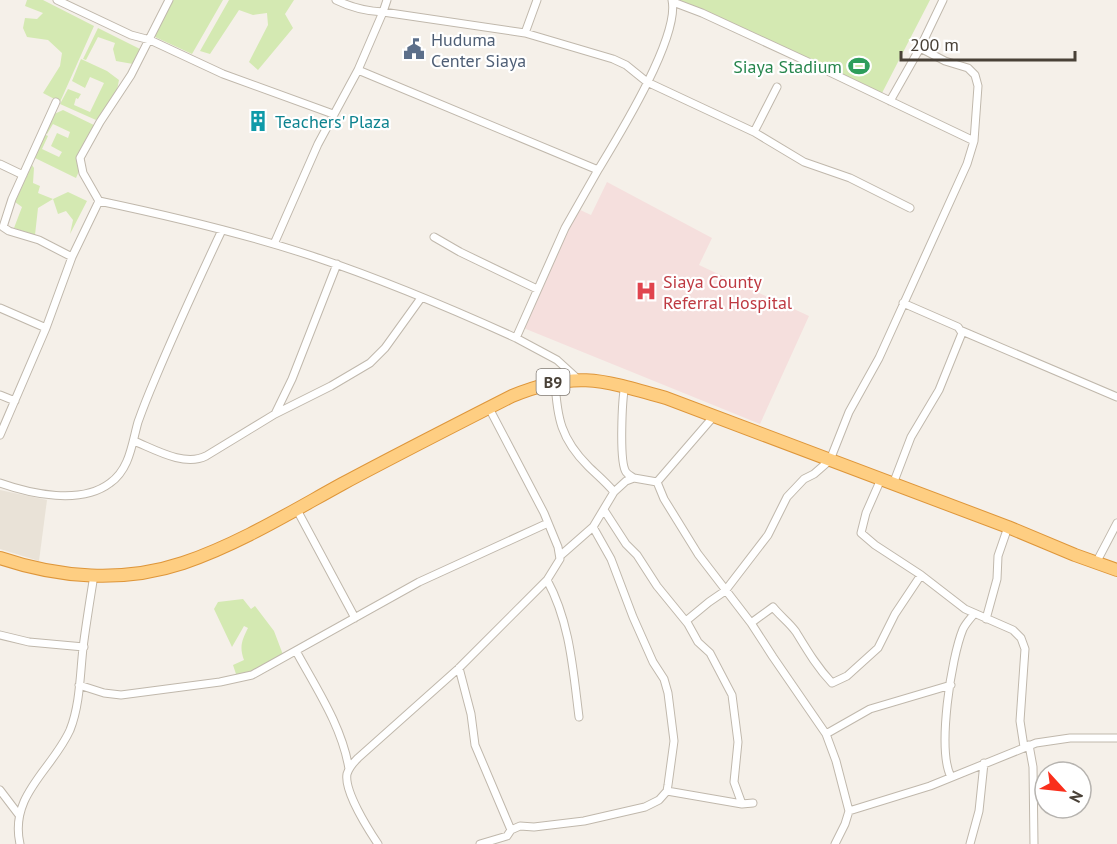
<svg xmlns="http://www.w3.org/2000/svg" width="1117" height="844" font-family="'PT Sans',sans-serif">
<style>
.residential{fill:#e9e2d7}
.medical{fill:#f5dfdd}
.green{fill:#d4e9b2}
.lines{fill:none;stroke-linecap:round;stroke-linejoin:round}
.minor-casing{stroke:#c0b8ac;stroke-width:9}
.trunk-casing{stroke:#de963a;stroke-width:14}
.minor{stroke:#fff;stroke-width:7}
.trunk{stroke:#fece82;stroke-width:12}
.labels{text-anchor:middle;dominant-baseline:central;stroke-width:4.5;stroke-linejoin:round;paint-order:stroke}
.shield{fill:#fff;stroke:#807a73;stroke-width:1.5}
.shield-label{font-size:16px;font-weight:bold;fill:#494137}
.service-label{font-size:18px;fill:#4e5e75;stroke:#fff;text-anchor:start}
.leisure-label{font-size:18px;fill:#27864d;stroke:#fff;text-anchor:end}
.culture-label{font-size:18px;fill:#0d838f;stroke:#fff;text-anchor:start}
.health-label{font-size:18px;fill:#be3a42;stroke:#fff;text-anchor:start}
</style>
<rect width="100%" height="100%" fill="#f5f0e9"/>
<path class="residential" d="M0,490L47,500L39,561L0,549Z"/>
<path class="medical" d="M607,182L712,238L699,265L809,316L760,424L521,327L576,208L591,215Z"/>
<path class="green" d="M27,0H43L94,26L60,102L43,93L60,66L62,53L48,40L27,37L23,28L25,18L37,19L43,13L25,6Z
M170,0H223L192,54L155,37Z
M229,0H294L285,14L293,28L258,70L249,62L268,25L267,13L253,15L239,10L210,54L200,51Z
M672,0H930L882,93Z
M98,28L140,49L133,64L116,61L113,49L115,43L98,37L86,60L83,59Z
M81,59L107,71L119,80L116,95L96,120L60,104L68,89L81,94L78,99L76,98L74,105L90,112L104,83L90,77L85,88L72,81Z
M63,110L98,127L76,178L33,157L44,134L48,136L42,149L59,157L62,152L51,146L57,133L68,138L70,132L53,124L47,134L45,133L52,115Z
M32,165L34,168L33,183L40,186L38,193L53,199L68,192L87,201L70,234L73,220L66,211L58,214L53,199L38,208L35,235L14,228L22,207L15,202Z
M243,599L251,609L255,606L274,631L285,660L237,677L233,665L244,660C239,647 242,640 248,628L244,626L232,647L214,609L218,602Z"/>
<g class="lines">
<defs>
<path id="minor" d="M57,0L131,35L150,40L223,74L333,114
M169,0L131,75L100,122L80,158L83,173L99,201C170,216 243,233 312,256C381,279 450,308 516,338
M336,0C352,8 365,11 383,12L387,0
M673,2L702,13L819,67L974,141L967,164L879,358L849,412L830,460L814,474L804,479L787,497L768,535L725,591L709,602L686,621
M525,33L613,59L626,65L647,82L754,132L777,87
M920,48L945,61L968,68L975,75L978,86L974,141
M358,70L598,170L565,228L516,338L557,360L579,380
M890,101L920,48L943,0
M56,102L12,199L3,227L9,231L39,240L72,257
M754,132L804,162L850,178L910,208
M0,164L23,175
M598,170C618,137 680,37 672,0
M434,237L460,252L537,289
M274,244L318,144L358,70L383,12L525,33L537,0
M0,308L46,328
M962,331L1117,397
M555,381C557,418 561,439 588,466C597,475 606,482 614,492
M625,385C622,399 619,462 626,472C628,475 631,476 634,478
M0,395L15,401
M275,414L292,379L337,264
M0,435L46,328L72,257L99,201
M134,441C154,449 184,467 206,456L275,414L331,386L370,363L385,348L421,298
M881,479L866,513L861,533L875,545L921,575L965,609L1013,630L1021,638L1025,649L1020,721L1024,747
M657,482L714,416
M0,483C31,494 81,505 110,483C130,469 132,443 138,422C143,408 149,393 155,379C176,329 199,279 222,230
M893,484L911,437L939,390L962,333L958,327L903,303
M296,508L355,618
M604,510L626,544L637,555L657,586L688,624L698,642L710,653L732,695L738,742L734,782L742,804
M560,556L593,527L614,492L626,481L634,478L657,482L664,499L698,554L751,623L773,657L826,734L836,761L849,811L845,824L835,844
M1096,563L1117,523
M547,580C570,622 573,670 579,717
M986,619L997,579L998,556L1008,527
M751,623L773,607C780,616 790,623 796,632C807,650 817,667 832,683L847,676L878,648L895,614L921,575
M0,635L29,642L84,647
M296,651C316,688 342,726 349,769
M459,668L471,714L475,745L511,830
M79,685L104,693L121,695L220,682L252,675L419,582L548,523
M826,734L870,709L951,685
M1029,745L1033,767L1034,844
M951,777C937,750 951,658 963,629C966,623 970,619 974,614
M0,790L19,815
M667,791L742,804L753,803
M849,811L930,786L1036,743L1070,738H1117
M20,844C9,795 52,770 70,730C80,705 80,675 83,648C86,624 90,600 94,575
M378,844C368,829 344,791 347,774C349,767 354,762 358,758L459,668L547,580L560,559L558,547L544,513L489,408
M480,844L507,836L511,830L520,826L534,827L584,821L645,807L659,800L667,791L668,785L674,741L668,693L664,679L653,662L633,617L611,559L593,527
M970,844L979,811L984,763"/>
<path id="trunk" d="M0,558C59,578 123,583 183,563C239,544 291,512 342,484C398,454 455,425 512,396C575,370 603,380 666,398L1008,527L1075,555L1117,570"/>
</defs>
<use href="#minor" class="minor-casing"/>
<use href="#trunk" class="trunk-casing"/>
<use href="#minor" class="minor"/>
<use href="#trunk" class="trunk"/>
</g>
<defs>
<symbol id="civic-bare" viewBox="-9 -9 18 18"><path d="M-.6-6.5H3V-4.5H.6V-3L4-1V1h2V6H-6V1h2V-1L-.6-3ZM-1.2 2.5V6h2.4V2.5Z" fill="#5c6f8a" stroke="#fff" stroke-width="2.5" paint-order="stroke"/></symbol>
<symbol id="stadium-bare" viewBox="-9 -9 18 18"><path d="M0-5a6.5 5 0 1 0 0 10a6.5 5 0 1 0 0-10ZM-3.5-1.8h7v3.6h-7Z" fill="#2e9e5b" stroke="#fff" stroke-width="2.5" paint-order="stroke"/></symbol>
<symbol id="building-bare" viewBox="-9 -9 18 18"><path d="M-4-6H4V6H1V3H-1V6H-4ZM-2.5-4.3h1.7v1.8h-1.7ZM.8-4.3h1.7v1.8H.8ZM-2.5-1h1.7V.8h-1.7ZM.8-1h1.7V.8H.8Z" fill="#0f9aa8" stroke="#fff" stroke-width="2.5" paint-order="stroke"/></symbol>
<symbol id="hospital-bare" viewBox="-9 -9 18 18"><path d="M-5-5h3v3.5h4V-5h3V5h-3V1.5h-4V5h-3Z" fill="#e0444e" stroke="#fff" stroke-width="2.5" paint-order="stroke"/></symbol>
</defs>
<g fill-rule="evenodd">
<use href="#civic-bare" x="399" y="34" width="30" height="30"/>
<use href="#stadium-bare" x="844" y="51" width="30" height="30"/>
<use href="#building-bare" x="243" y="106" width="30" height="30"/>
<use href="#hospital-bare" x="631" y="276" width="30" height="30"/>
</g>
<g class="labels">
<rect class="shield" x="536.5" y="369" width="33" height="26" rx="4.5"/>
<g class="shield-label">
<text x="553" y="382">B9</text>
</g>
<g class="service-label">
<text x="431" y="39">Huduma<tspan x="431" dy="21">Center Siaya</tspan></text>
</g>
<g class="leisure-label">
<text x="842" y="66">Siaya Stadium</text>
</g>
<g class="culture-label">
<text x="275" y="121">Teachers' Plaza</text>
</g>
<g class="health-label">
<text x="663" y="281">Siaya County<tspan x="663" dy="21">Referral Hospital</tspan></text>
</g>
</g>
<g transform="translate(1063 790) rotate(117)"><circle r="28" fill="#ffffff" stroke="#b6b3af" stroke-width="1.5"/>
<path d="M0-4.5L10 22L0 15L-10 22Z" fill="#fa2e1b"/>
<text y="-9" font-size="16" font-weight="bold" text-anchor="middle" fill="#494137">N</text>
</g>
<path d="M901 51v9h174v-9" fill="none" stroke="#494137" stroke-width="3"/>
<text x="910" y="51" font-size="18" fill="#494137" stroke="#ffffff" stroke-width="4.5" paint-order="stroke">200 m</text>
</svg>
